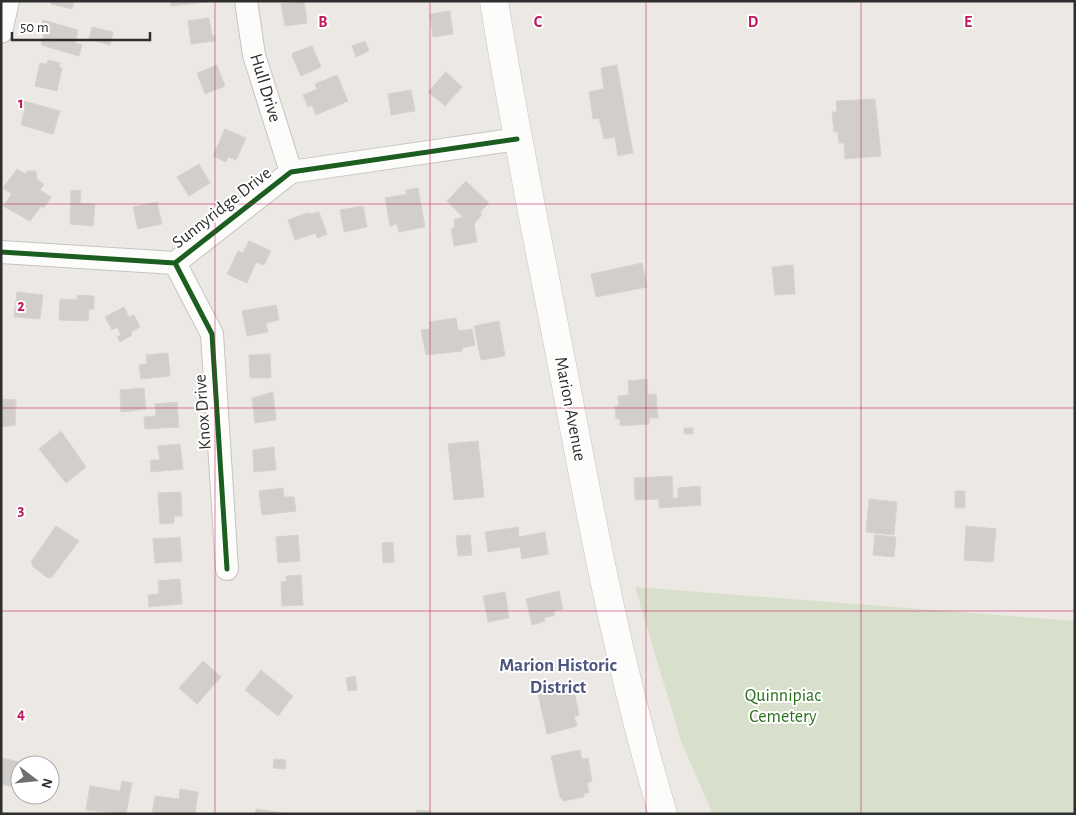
<svg xmlns="http://www.w3.org/2000/svg" width="1076" height="815" font-family="'Alegreya Sans',sans-serif">
<style>
.cemetery{fill:#d8e0cc}
.building{fill:#d1cecb;stroke:#d7d4d0}
.lines{fill:none;stroke-linecap:round;stroke-linejoin:round}
.minor-casing{stroke:#c5c4c5;stroke-width:24}
.secondary-casing{stroke:#c5c4c5;stroke-width:29}
.minor{stroke:#fcfcfb;stroke-width:22}
.secondary{stroke:#fcfcfb;stroke-width:28}
.cycleway-casing{stroke:#fff;stroke-width:8}
.cycleway{stroke:#1b5e20;stroke-width:5}
.grid{fill:none;stroke:#c2185b;stroke-width:1;stroke-opacity:0.55}
.labels{text-anchor:middle;dominant-baseline:central;stroke-width:4;stroke-linejoin:round;paint-order:stroke}
.street-label{font-size:18px;fill:#2e2e2e;stroke:#fff}
.park-label{font-size:18px;fill:#2c6e1b;stroke:#fff}
.neighbourhood-label{font-size:19px;font-weight:bold;fill:#4d5680;stroke:#fff}
.grid-label{font-size:16px;text-anchor:middle;font-weight:bold;fill:#c2185b;stroke:#fff;stroke-width:4;stroke-linejoin:round;paint-order:stroke}
</style>
<rect width="100%" height="100%" fill="#ece8e4"/>
<path class="cemetery" d="M635,587L1075,621V814H713L682,744Z"/>
<path class="building" d="M51,1H74L72,9L51,4Z
M171,1H206V2L171,6Z
M304,1L307,23L285,26L281,4Z
M450,11L453,34L433,37L430,14Z
M209,18L212,36L214,35L215,41L191,44L188,21Z
M43,20L78,30L75,43L82,45L79,56L41,45L45,30L41,29Z
M92,27L113,32L110,45L89,39Z
M365,41L369,51L356,57L352,46Z
M312,46L321,67L301,76L292,56L293,53Z
M48,60L60,63L59,67L62,68L57,91L35,86L40,63L47,64Z
M217,65L225,86L205,94L197,73Z
M617,65L633,153L618,156L615,137L604,139L599,118L593,119L589,92L604,89L601,68Z
M446,72L462,87L445,106L428,92Z
M337,75L348,101L316,115L312,105L308,107L303,95L317,89L315,84Z
M411,90L415,111L391,115L388,94Z
M875,99L881,156L845,159L844,143H839L838,132H834L832,112H837L836,101Z
M24,101L60,111L53,134L21,125L25,108L22,107Z
M225,129L246,138L236,160L228,157L226,162L213,156Z
M199,164L210,183L189,196L177,177Z
M17,169L25,174L27,171H36L37,179L44,184L40,190L51,197L44,208L41,206L30,221L3,206L12,194L3,188Z
M466,181L489,203L480,212L482,215L474,224L477,242L454,246L451,229L455,227L454,220L463,217L447,201Z
M418,188L425,227L399,232L397,224L390,226L385,198L407,194L406,190Z
M71,190L81,191L80,203L95,204L93,226L70,224Z
M157,202L162,224L138,229L133,207Z
M363,206L367,227L344,232L340,210Z
M319,212L327,234L317,238L316,233L295,240L288,220L307,213L311,214Z
M249,241L271,251L264,265L256,262L247,283L227,274L238,251L243,253Z
M642,263L647,287L596,297L591,274Z
M793,265L795,294L775,295L772,267Z
M17,292L43,295L40,319L14,317Z
M77,295L94,296V309H89L88,321L59,320L60,299L77,300Z
M276,305L279,320L266,323L268,332L247,336L242,311Z
M124,307L129,317L134,315L140,327L131,332L132,335L120,342L117,337L121,335L117,327L112,330L105,317Z
M456,318L458,331L472,329L475,345L462,348V351L426,355L421,330L430,329L429,322Z
M499,321L505,356L481,360L474,326Z
M168,353L170,376L141,379L139,365L147,364L146,355Z
M270,354L271,378H250L249,355Z
M647,379L648,395L656,394L658,418H649V424L620,426V419H616L615,406H619L618,396L629,395L628,381Z
M144,388L146,409L121,412L120,390Z
M273,392L276,420L255,423L252,398Z
M1,399L16,400L15,425L1,427Z
M177,402L179,427L145,429L144,417L156,416L155,404Z
M684,428H693V434H684Z
M61,431L86,467L66,483L39,449Z
M478,441L484,497L454,500L448,444Z
M180,444L183,469L151,472L150,460H160L158,446Z
M274,447L276,470L254,472L253,450Z
M672,476L673,498H678V488L700,486L701,505L659,508V499L635,500L634,478Z
M283,488L284,497H294L296,511L262,515L259,491Z
M955,491H965V508H955Z
M181,492L182,516H174V523L160,524L158,493Z
M869,499L897,502L894,535L866,532Z
M56,526L79,541L52,577L48,578L32,566L33,564L31,562Z
M966,526L996,529L993,562L964,560Z
M518,527L519,537L545,532L548,554L522,559L520,547L488,552L485,532Z
M298,535L300,561L278,563L276,537Z
M470,535L472,555L458,556L456,536Z
M875,535L896,537L894,557L873,555Z
M180,537L182,561L155,563L153,539Z
M393,542L394,562L383,563L382,543Z
M301,575L303,605L282,606L281,582L287,581L286,576Z
M180,579L182,604L149,607L148,595L159,594L158,581Z
M559,591L563,609L554,611L555,615L544,618L545,621L532,625L526,599Z
M505,592L509,618L488,622L483,596Z
M203,661L221,677L197,704L179,688Z
M261,670L293,696L278,716L245,690Z
M355,676L357,690L348,691L346,678Z
M567,683L570,692L574,691L579,715L574,716L577,726L547,734L537,689Z
M580,750L582,759L588,758L592,781L587,783L589,793H584V797L563,801L562,798H560L551,756Z
M1,758L20,762L14,787L1,784Z
M274,759L286,760L285,769L273,768Z
M122,781L132,783L126,814L86,810L90,786L120,791Z
M180,789L198,792L195,814H152L155,796L179,799Z
M256,809L284,813L285,814H255Z
M417,810L431,811V814H416Z"/>
<g class="lines">
<defs>
<path id="minor" d="M246,1L254,55L291,172
M1,32L8,1
M1,252L175,263L291,172L517,139
M175,263L212,334L227,569"/>
<path id="secondary" d="M494,1C515,132 542,261 567,391C594,533 621,675 663,814"/>
</defs>
<use href="#minor" class="minor-casing"/>
<use href="#secondary" class="secondary-casing"/>
<use href="#minor" class="minor"/>
<use href="#secondary" class="secondary"/>
<defs>
<path id="cycleway" d="M1,252L175,263L291,172L517,139
M175,263L212,334L227,569"/>
</defs>
<use href="#cycleway" class="cycleway-casing"/>
<use href="#cycleway" class="cycleway"/>
</g>
<path class="grid" d="M215,1V814M430,1V814M646,1V814M861,1V814M1,204H1075M1,408H1075M1,611H1075"/>
<g class="labels">
<g class="street-label">
<text transform="translate(265 88) rotate(73)">Hull Drive</text>
<text transform="translate(222 208) rotate(-38)">Sunnyridge Drive</text>
<text transform="translate(570 409) rotate(79)">Marion Avenue</text>
<text transform="translate(203 412) rotate(-94)">Knox Drive</text>
</g>
<g class="park-label">
<text x="783" y="696">Quinnipiac<tspan x="783" dy="21">Cemetery</tspan></text>
</g>
<g class="neighbourhood-label">
<text x="558" y="665">Marion Historic<tspan x="558" dy="22">District</tspan></text>
</g>
</g>
<g class="grid-label">
<text x="323" y="27">B</text>
<text x="538" y="27">C</text>
<text x="753" y="27">D</text>
<text x="968" y="27">E</text>
<text x="21" y="108">1</text>
<text x="21" y="311">2</text>
<text x="21" y="515">3</text>
<text x="21" y="719">4</text>
</g>
<rect width="1076" height="815" fill="none" stroke="#2e2e2e" stroke-width="5"/>
<g transform="translate(35 780) rotate(106)"><circle r="24" fill="#ffffff" stroke="#ababab"/>
<path d="M0-4L9 19L0 12L-9 19Z" fill="#706f6e"/>
<text y="-8" font-size="14" font-weight="bold" text-anchor="middle" fill="#2e2e2e">N</text>
</g>
<path d="M12 32v8h138v-8" fill="none" stroke="#2e2e2e" stroke-width="2.5"/>
<text x="20" y="32" font-size="15" fill="#2e2e2e" stroke="#ffffff" stroke-width="4" paint-order="stroke">50 m</text>
</svg>
